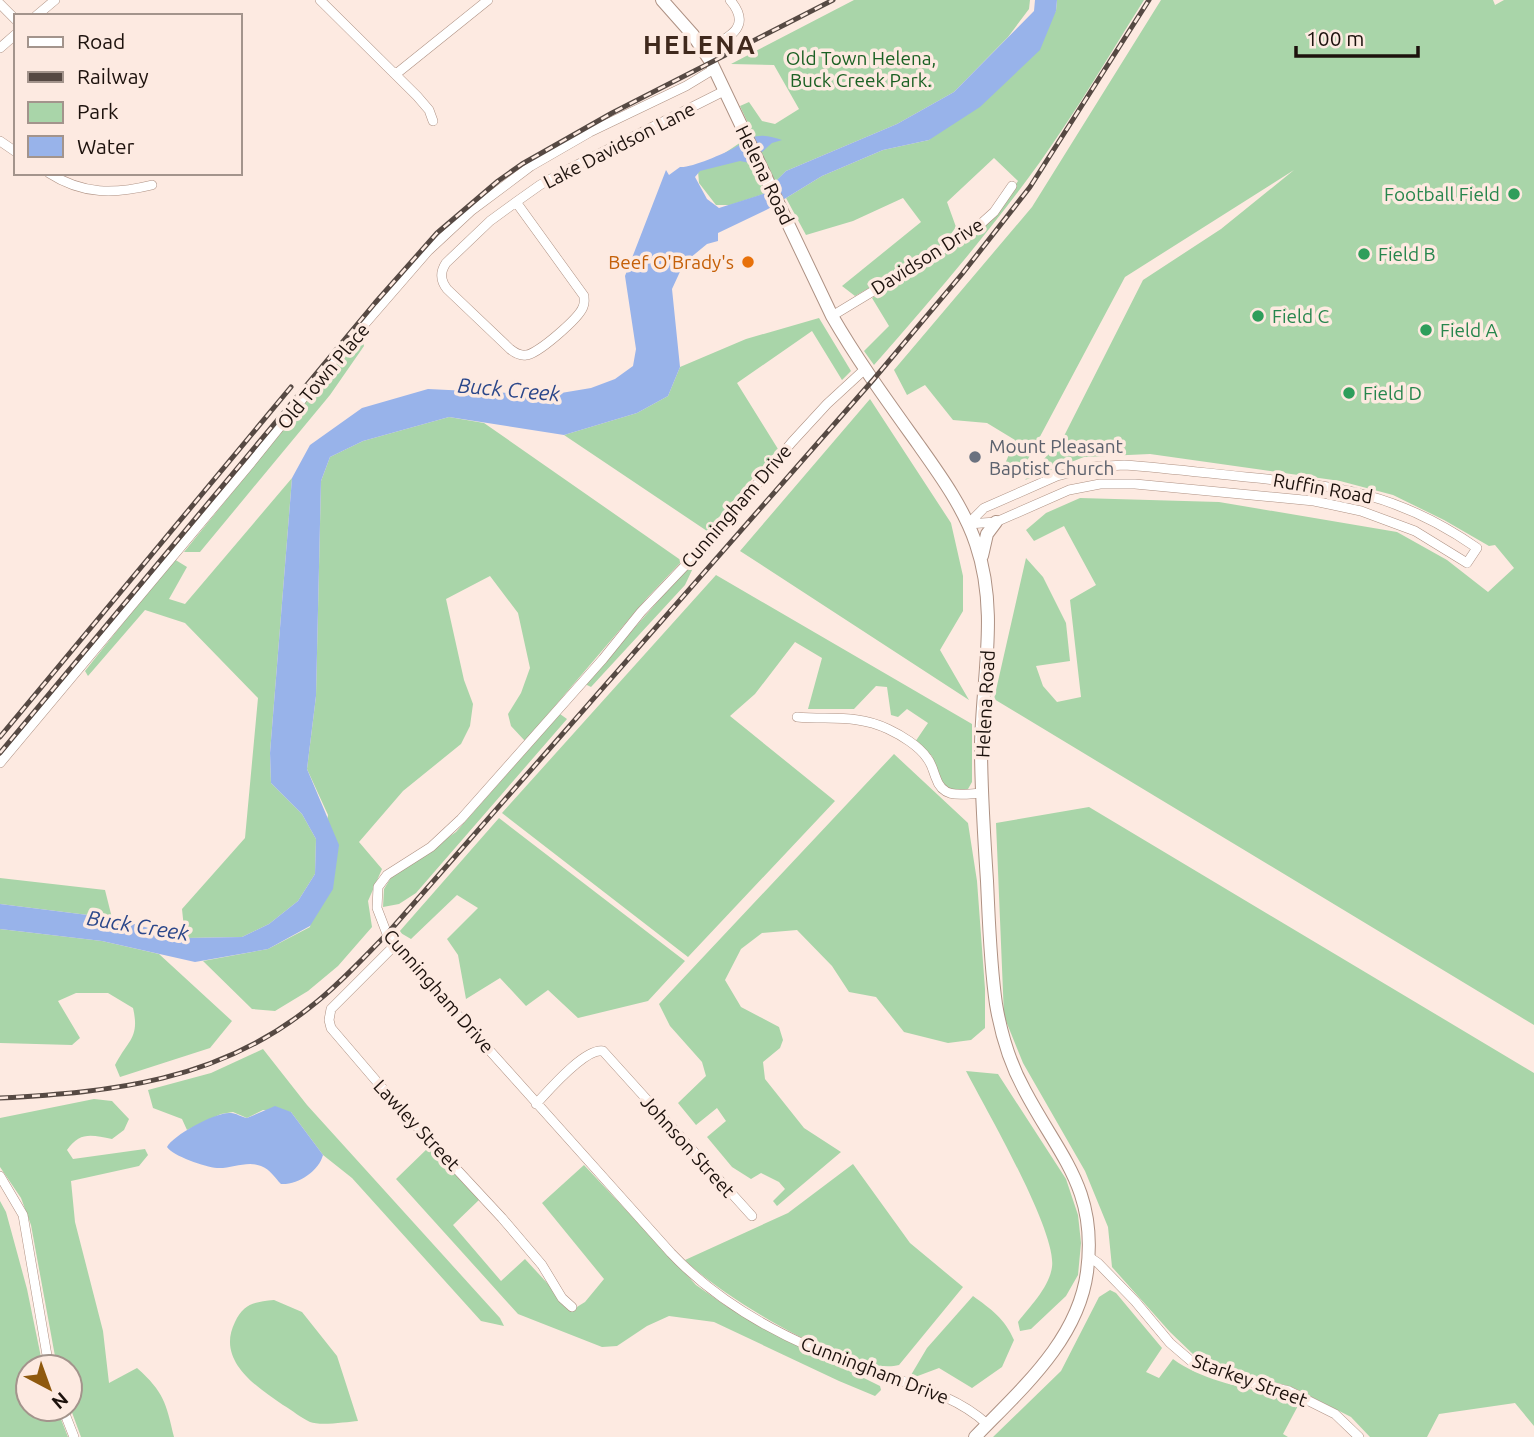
<svg xmlns="http://www.w3.org/2000/svg" width="1534" height="1437" font-family="Ubuntu,sans-serif">
<style>
.green{fill:#a9d5a9}
.water{fill:#98b3ea}
.lines{fill:none;stroke-linecap:round;stroke-linejoin:round}
.street-casing{stroke:#ae9183;stroke-width:10}
.secondary-casing{stroke:#ae9183;stroke-width:14}
.street{stroke:#fff;stroke-width:9}
.secondary{stroke:#fff;stroke-width:12}
.rail-casing{stroke:#564943;stroke-width:5}
.rail{stroke:#fdeae1;stroke-width:2.5;stroke-dasharray:8;stroke-linecap:butt}
.leisure-dot{fill:#2e9e5b;stroke:#fdeae1;stroke-width:2.5}
.food-dot{fill:#e8710a;stroke:#fdeae1;stroke-width:2.5}
.worship-dot{fill:#6b7280;stroke:#fdeae1;stroke-width:2.5}
.labels{text-anchor:middle;dominant-baseline:central;stroke-width:7;stroke-linejoin:round;paint-order:stroke}
.park-label{font-size:19px;fill:#1c6124;stroke:#fdeae1}
.street-label{font-size:19px;fill:#1d120d;stroke:#fdeae1}
.leisure-label{font-size:19px;fill:#27864d;stroke:#fdeae1;text-anchor:start}
.food-label{font-size:19px;fill:#c56008;stroke:#fdeae1;text-anchor:end}
.worship-label{font-size:19px;fill:#5b616d;stroke:#fdeae1;text-anchor:start}
.water-label{font-size:21px;font-style:italic;fill:#2b478a;stroke:#fdeae1}
.district-label{font-size:26px;font-weight:bold;letter-spacing:2px;fill:#40291d;stroke:#fdeae1}
</style>
<rect width="100%" height="100%" fill="#fdeae1"/>
<path class="green" d="M854,0H1030L1029,9L1008,37L954,92L897,124L786,171L764,194L730,205H716L699,183L698,171L753,134L740,106L749,102L762,121L775,124L799,109L774,65L731,64Z
M1057,0H1144C1110,54 1077,110 1040,162C989,233 932,299 874,365L864,351L889,326L872,298L945,253L990,220L1018,181L994,158L947,202L956,227L942,246L855,296L842,286L921,222L903,198L853,221L806,235L786,198L822,176L883,150L929,140L1056,11Z
M1161,0H1493L1495,5L1504,0H1534V1025L994,699L1026,558L1043,577L1066,623L1070,661L1036,666L1043,686L1057,702L1081,697L1070,600L1096,585L1064,526L1034,541L1026,530L1046,513L1080,498L1219,502L1397,532L1447,560L1488,592L1514,568L1495,545L1489,546L1444,520L1393,495L1340,481L1150,454L1084,457L1025,480L1063,438L1143,280L1221,229L1294,170L1125,277L1019,476L1005,464L1015,440L987,423L953,420L925,385L907,395L894,370L1032,207Z
M819,318L851,371L842,380L812,331L737,383L778,449L707,531L564,435L637,413L668,396L680,367L746,339Z
M361,334L364,346L330,395L200,552H184Z
M870,399L951,523L963,576V611L940,650L969,700L740,551Z
M449,417L484,423L682,561L647,598L525,741L511,726L508,714L521,693L530,668L518,613L490,576L446,599L464,680L473,704L470,726L461,744L403,791L359,842L382,869L368,901L372,927L338,966L308,991L275,1011L252,1009L203,961L268,949L310,927L328,815L307,769L316,696L321,481L330,457L363,441Z
M292,478L270,753L271,783L302,814L316,839L315,874L298,901L269,924L242,937L185,938L182,909L245,838L258,698L185,623L145,610L88,676L85,671L174,559L187,567L169,599L185,604Z
M689,566L693,568L685,585L591,687L585,684Z
M716,575L972,724V782L968,789L953,793L945,787L938,775L932,756L915,742L928,723L907,709L898,717L891,715L887,687L876,686L854,709H808L822,658L795,642L755,694L730,716L835,801L688,957L502,813Z
M560,714L567,719L416,893L399,904L383,907L384,889L392,876L456,832Z
M894,754L968,823L977,881L985,989V1028L971,1040L948,1043L904,1032L876,997L849,992L832,966L797,930L762,933L741,949L725,980L741,1007L779,1027L783,1040L780,1048L763,1062L765,1079L804,1128L841,1152L777,1206L773,1201L785,1189L779,1182L761,1173L751,1179L732,1167L707,1137L726,1121L717,1108L696,1125L678,1103L706,1076L702,1062L670,1026L659,1004Z
M1089,807L1534,1073V1426L1515,1403L1439,1414L1427,1437H1370L1351,1417L1292,1387L1226,1369L1196,1357L1170,1332L1112,1267L1108,1227L1085,1171L1023,1063L1004,1016L996,823Z
M499,818L685,961L648,1001L578,1018L548,990L526,1006L500,978L466,999L458,955L447,939L478,908L457,895L411,939L399,932Z
M0,878L105,890L112,918L0,904Z
M0,929L102,941L159,954L232,1021L210,1048L120,1077L115,1065C128,1040 140,1038 133,1008L108,993H76L58,1001L80,1038L72,1045L0,1043Z
M263,1049L307,1105L500,1318L504,1326L481,1321L352,1178L323,1155L291,1112L263,1110L247,1118L233,1112L221,1114L187,1130L182,1119L153,1108L148,1090L211,1073Z
M966,1071L998,1074L1066,1179L1078,1215L1081,1243L1078,1275L1066,1296L1031,1329L1020,1331L1018,1322C1030,1306 1049,1288 1052,1267C1057,1231 985,1108 966,1071Z
M94,1099L112,1101L129,1119L124,1130L112,1139C92,1135 80,1131 67,1150L73,1159L145,1149L148,1155L139,1166L71,1181L75,1222L103,1331L109,1383L137,1368C164,1392 166,1403 174,1437H81L70,1407V1367H57L31,1225L21,1198L0,1167V1118Z
M430,1146L480,1199L453,1225L501,1281L525,1259L572,1310L585,1302L604,1279L542,1203L584,1165L696,1285L726,1306L769,1331L880,1386L881,1390L875,1396L839,1381L714,1322L669,1316L647,1326L617,1346L602,1347L518,1314L396,1179Z
M853,1164L910,1243L963,1287L899,1365C853,1378 718,1294 685,1260L788,1213Z
M0,1201L6,1212L27,1289L43,1367H28V1409H57L68,1437H0Z
M1110,1290L1116,1293L1162,1348L1146,1372L1159,1378L1173,1359C1208,1385 1259,1389 1300,1402L1283,1434L1288,1437H993L1061,1371L1099,1297Z
M973,1296C991,1309 1005,1319 1014,1340L1002,1367L972,1388L939,1368L915,1377L911,1375L927,1348Z
M274,1300L302,1312L337,1356L358,1421C347,1422 320,1426 310,1422C301,1418 292,1410 283,1405C255,1386 216,1360 235,1322C244,1303 255,1302 274,1300Z"/>
<path class="water" d="M1035,0H1057L1056,11L1040,50L980,107L929,140L883,150L822,176L768,209L718,233V241L707,244L684,263L672,289L680,367L668,396L637,413L564,435L449,417L363,441L330,457L321,481L316,696L307,769L339,845L333,889L310,926L268,949L195,962L102,941L0,929V904L112,918L185,938L242,937L269,924L298,901L315,874L316,839L302,814L271,783L270,753L292,478L310,445L362,408L428,389L549,395L591,388L615,379L633,366L636,349L625,276L666,170L669,175L680,167C691,168 723,154 734,148C742,144 751,136 760,136C767,135 775,138 782,140L772,143L750,163L740,161L700,171L695,177L707,199L719,208L763,194L786,171L897,124L954,92L1034,11Z
M275,1106L291,1112L323,1155C319,1171 298,1185 281,1184C275,1178 270,1169 261,1166C247,1160 231,1169 217,1168C205,1167 173,1156 167,1147C173,1135 217,1111 231,1113C236,1113 241,1117 247,1118Z"/>
<g class="lines">
<defs>
<path id="street" d="M320,0L417,96L429,110L433,121
M0,4L16,20
M36,16L55,0
M0,48L16,34
M704,51C727,38 754,28 730,0
M396,74L488,0
M0,141L16,152
M49,173C83,195 115,194 152,185
M516,202L584,296C584,301 585,303 583,307C579,318 537,355 526,355C520,356 515,353 510,349L447,289C440,280 440,272 446,263L490,221Z
M516,202L540,185L565,171L724,91
M832,316L974,230L994,212L1012,186
M865,369L827,404L792,442L719,530L641,612L603,659L461,819L431,847L387,875L378,887L377,908L387,934L395,945L671,1253C723,1308 796,1345 867,1369C908,1384 955,1394 987,1424
M1124,465C1165,468 1206,473 1246,477C1339,486 1398,493 1477,548L1467,563L1415,531L1361,511L1314,501L1135,484H1100L1069,490L996,522L968,524L984,508L1057,476L1092,467Z
M797,717C829,720 857,714 888,729C901,735 919,746 927,758C932,764 933,771 936,778C943,800 963,794 982,793
M0,763L250,464L337,356L428,251L471,211L531,166L590,132L686,86L714,69
M395,945L331,1009L329,1020L331,1028L396,1104L502,1218L542,1265L562,1298L572,1307
M536,1104C549,1090 585,1048 603,1051L752,1216
M0,1176L23,1215L49,1367
M1088,1256L1098,1263L1135,1301L1170,1343L1191,1361L1242,1380L1289,1391L1335,1414L1359,1437
M63,1409L74,1437"/>
<path id="secondary" d="M662,0L693,35L711,62L832,316C858,361 888,402 918,444C940,475 964,508 976,544C999,611 982,678 981,746C981,791 984,836 987,881C989,922 990,963 996,1004C1001,1034 1010,1064 1025,1091C1060,1157 1098,1190 1087,1272C1078,1341 1020,1390 975,1437
M982,556L987,534L996,522"/>
</defs>
<use href="#street" class="street-casing"/>
<use href="#secondary" class="secondary-casing"/>
<use href="#street" class="street"/>
<use href="#secondary" class="secondary"/>
<defs>
<path id="rail" d="M0,737L291,387
M0,753L375,303L437,233L498,181L522,164L612,113L833,0
M0,1098C113,1092 217,1081 309,1008C338,986 362,959 387,934L873,380L962,274L1030,187L1149,0"/>
</defs>
<use href="#rail" class="rail-casing"/>
<use href="#rail" class="rail"/>
</g>
<g class="leisure-dot">
<circle cx="1514" cy="194" r="7"/>
<circle cx="1364" cy="254" r="7"/>
<circle cx="1258" cy="316" r="7"/>
<circle cx="1426" cy="330" r="7"/>
<circle cx="1349" cy="393" r="7"/>
</g>
<circle class="food-dot" cx="748" cy="262" r="7"/>
<circle class="worship-dot" cx="975" cy="457" r="7"/>
<g class="labels">
<g class="park-label">
<text x="861" y="58">Old Town Helena,<tspan x="861" dy="22">Buck Creek Park.</tspan></text>
</g>
<g class="street-label">
<text transform="translate(619 145) rotate(-27)">Lake Davidson Lane</text>
<text transform="translate(765 175) rotate(64)">Helena Road</text>
<text transform="translate(927 256) rotate(-32)">Davidson Drive</text>
<text transform="translate(323 376) rotate(-50)">Old Town Place</text>
<text transform="translate(1323 488) rotate(10)">Ruffin Road</text>
<text transform="translate(736 506) rotate(-49)">Cunningham Drive</text>
<text transform="translate(985 704) rotate(-87)">Helena Road</text>
<text transform="translate(439 991) rotate(49)">Cunningham Drive</text>
<text transform="translate(417 1125) rotate(47)">Lawley Street</text>
<text transform="translate(688 1146) rotate(48)">Johnson Street</text>
<text transform="translate(875 1370) rotate(21)">Cunningham Drive</text>
<text transform="translate(1250 1380) rotate(20)">Starkey Street</text>
</g>
<g class="leisure-label">
<text x="1500" y="194" text-anchor="end">Football Field</text>
<text x="1378" y="254">Field B</text>
<text x="1272" y="316">Field C</text>
<text x="1440" y="330">Field A</text>
<text x="1363" y="393">Field D</text>
</g>
<g class="food-label">
<text x="734" y="262">Beef O'Brady's</text>
</g>
<g class="worship-label">
<text x="989" y="446">Mount Pleasant<tspan x="989" dy="22">Baptist Church</tspan></text>
</g>
<g class="water-label">
<text transform="translate(509 389) rotate(5)">Buck Creek</text>
<text transform="translate(138 925) rotate(9)">Buck Creek</text>
</g>
<g class="district-label">
<text x="700" y="44">HELENA</text>
</g>
</g>
<rect x="14" y="14" width="228" height="161" fill="#fdeae1" stroke="#a3948c" stroke-width="2"/>
<rect x="28" y="37" width="35" height="10" fill="#ffffff" stroke="#a3948c" stroke-width="2"/>
<text x="77" y="49" font-size="21" fill="#1d120d">Road</text>
<rect x="28" y="72" width="35" height="10" fill="#564943" stroke="#a3948c" stroke-width="2"/>
<text x="77" y="84" font-size="21" fill="#1d120d">Railway</text>
<rect x="28" y="102" width="35" height="21" fill="#a9d5a9" stroke="#a3948c" stroke-width="2"/>
<text x="77" y="119" font-size="21" fill="#1d120d">Park</text>
<rect x="28" y="136" width="35" height="21" fill="#98b3ea" stroke="#a3948c" stroke-width="2"/>
<text x="77" y="154" font-size="21" fill="#1d120d">Water</text>
<g transform="translate(49 1388) rotate(139)"><circle r="33" fill="#fdeae1" stroke="#a3948c" stroke-width="2"/>
<path d="M0-5L12 26L0 18L-12 26Z" fill="#8f590e"/>
<text y="-10" font-size="19" font-weight="bold" text-anchor="middle" fill="#1d120d">N</text>
</g>
<path d="M1296 46v10h122v-10" fill="none" stroke="#1d120d" stroke-width="3.5"/>
<text x="1306" y="46" font-size="21" fill="#1d120d" stroke="#fdeae1" stroke-width="5" paint-order="stroke">100 m</text>
</svg>
